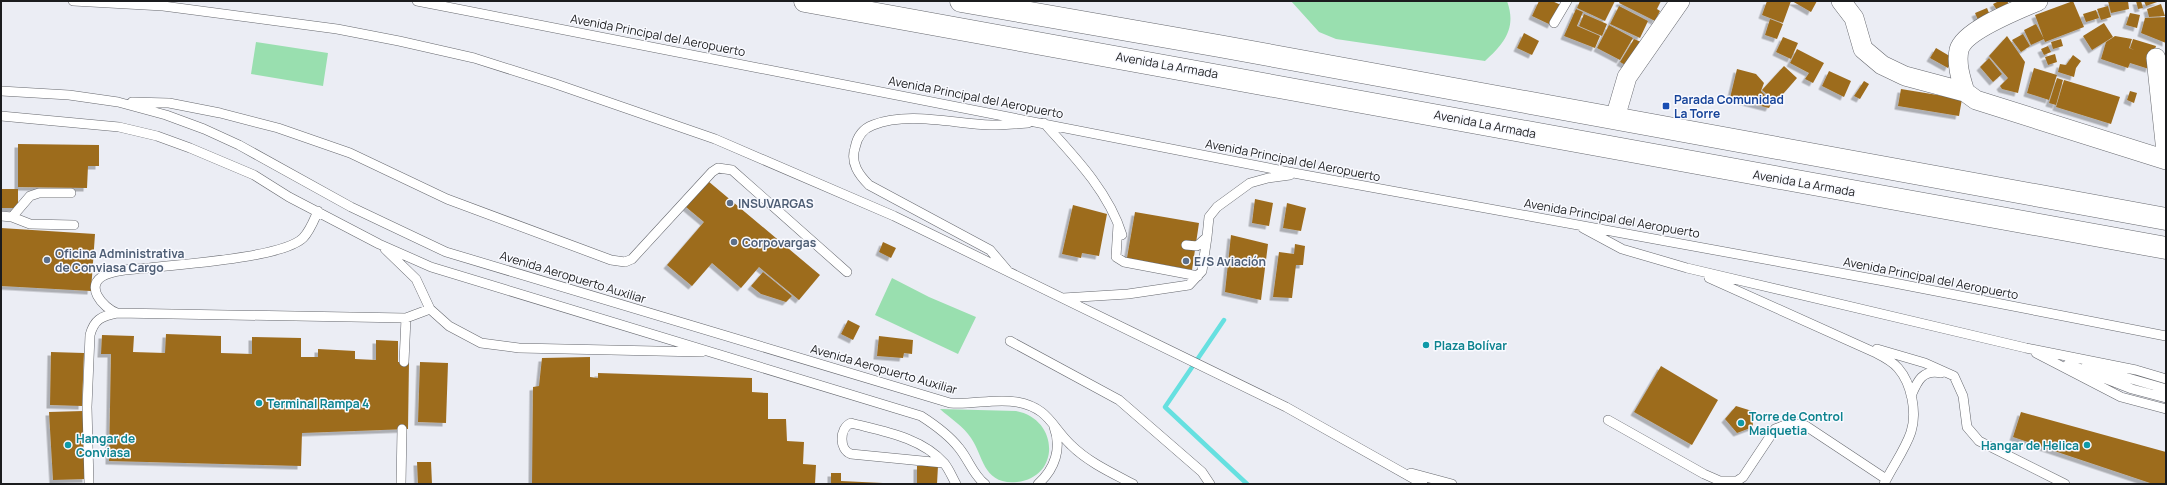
<svg xmlns="http://www.w3.org/2000/svg" width="2167" height="485" font-family="Manrope,sans-serif">
<style>
.green{fill:#99dfaf}
.lines{fill:none;stroke-linecap:round;stroke-linejoin:round}
.stream{stroke:#66e0e0;stroke-width:4.5}
.building{fill:#9d6c1f;filter:url(#shadow)}
.lane-casing{stroke:#66686e;stroke-width:10}
.street-casing{stroke:#66686e;stroke-width:20}
.secondary-casing{stroke:#66686e;stroke-width:23}
.lane{stroke:#fff;stroke-width:9}
.street{stroke:#fff;stroke-width:19}
.secondary{stroke:#fff;stroke-width:22}
.transit-dot{fill:#1a4fb4;stroke:#f9faff;stroke-width:1.5}
.service-dot{fill:#5c6f8a;stroke:#f9faff;stroke-width:1.5}
.culture-dot{fill:#0f9aa8;stroke:#f9faff;stroke-width:1.5}
.labels{text-anchor:middle;dominant-baseline:central;stroke-width:3;stroke-linejoin:round;paint-order:stroke}
.street-label{font-size:12px;fill:#1b1c1e;stroke:#f9faff}
.transit-label{font-size:12px;font-weight:bold;fill:#164399;stroke:#f9faff;text-anchor:start}
.service-label{font-size:12px;font-weight:bold;fill:#4e5e75;stroke:#f9faff;text-anchor:start}
.culture-label{font-size:12px;font-weight:bold;fill:#0d838f;stroke:#f9faff;text-anchor:start}
</style>
<defs>
<filter id="shadow"><feDropShadow dx="-3.5" dy="3.5" stdDeviation="0" flood-color="#0004"/></filter>
</defs>
<rect width="100%" height="100%" fill="#ebedf4"/>
<path class="green" d="M1291,1H1507C1517,28 1504,44 1485,61L1336,39L1319,32Z
M256,42L328,53L323,86L251,74Z
M892,278L929,297L976,317L958,354L875,315Z
M940,409L1016,411C1059,419 1061,477 1017,482C983,485 984,457 971,438C964,427 950,418 940,409Z"/>
<g class="lines">
<path class="stream" d="M1224,320L1165,407L1247,484"/>
</g>
<path class="building" d="M1539,1H1552L1561,5L1551,25L1532,16Z
M1580,1H1615L1605,21L1577,8Z
M1620,1H1661L1657,9L1660,11L1655,21L1619,3Z
M1767,1H1791L1783,23L1762,15Z
M1792,1H1817L1811,12Z
M1999,1H2007L2010,6L1999,13L1993,4Z
M2073,1L2084,27L2045,42L2035,15Z
M2108,1H2128L2129,9L2111,13Z
M2136,1H2141L2143,8L2138,9Z
M2144,1H2160L2146,6Z
M2161,4L2165,16L2149,17L2147,9Z
M1619,6L1648,21L1640,38L1610,24Z
M2108,6L2111,17L2101,20L2097,9Z
M1987,8L1991,18L1979,22L1975,13Z
M1576,9L1583,12L1577,26L1600,36L1595,48L1564,36Z
M2096,10L2099,18L2086,22L2083,14Z
M2130,13L2140,15L2137,28L2126,25Z
M1584,14L1607,24L1602,36L1579,26Z
M2166,17V43L2141,33L2145,18Z
M1770,19L1783,24L1777,39L1765,35Z
M2104,23L2113,37L2092,50L2083,36Z
M2036,24L2044,39L2031,45L2024,30Z
M1609,25L1633,38L1620,60L1597,48Z
M1524,33L1539,41L1532,55L1517,48Z
M2023,34L2030,46L2021,52L2012,40Z
M2007,36L2025,62L2018,93L2002,89L2000,86L2008,78L1989,56Z
M2115,36L2132,39L2129,48L2134,50L2130,48L2133,39L2156,46L2149,69L2130,63L2128,68L2101,59L2106,42Z
M1783,37L1798,43L1791,59L1776,52Z
M1634,39L1641,42L1629,67L1620,62Z
M2061,39L2063,46L2053,49L2051,42Z
M2048,46L2051,52L2044,55L2041,49Z
M1936,48L1953,58L1948,68L1930,58Z
M1797,49L1824,63L1813,83L1805,79L1809,73L1790,63Z
M2055,54L2057,62L2048,65L2045,57Z
M2073,55L2081,61L2076,68L2074,77L2058,72L2060,64L2066,65Z
M1989,58L2002,74L1993,82L1980,67Z
M1784,66L1797,78L1776,102L1762,90Z
M2034,68L2057,75L2049,100L2027,93Z
M1737,69L1756,74L1764,83L1761,91L1772,102L1769,108L1730,98Z
M1829,71L1851,81L1844,97L1822,86Z
M2057,78L2063,80L2056,105L2049,103Z
M2064,80L2120,97L2111,124L2056,107Z
M1864,81L1869,84L1860,99L1854,96Z
M1901,89L1962,99L1959,116L1898,106Z
M2130,91L2137,93L2134,103L2127,100Z
M18,144L99,145V166H88L87,188L18,187Z
M708,181L820,275L799,300L759,267L741,288L712,263L692,286L667,265L704,222L686,207Z
M1,189H18V208H1Z
M1255,199L1273,203L1269,226L1252,223Z
M1287,203L1306,208L1301,231L1283,228Z
M1073,205L1107,214L1099,256L1082,253L1081,258L1062,254Z
M1135,212L1199,223L1192,270L1127,258Z
M1,228L95,234L91,291L1,286Z
M1231,235L1268,244L1261,300L1225,292Z
M883,242L896,248L891,258L879,252Z
M1295,244L1305,246L1303,265H1296L1292,298L1273,297L1279,252L1294,254Z
M763,272L792,296L786,302L761,294L751,286Z
M848,320L860,326L853,340L841,334Z
M166,334L221,336V353L252,354V337L301,338V357H318V349L355,351V359L376,360V340L398,341V362H409L408,429L302,433L301,466L109,461L111,354H101L102,335L134,336L133,352L165,353Z
M879,336L913,340L912,354L904,353L903,358L877,356Z
M51,352L84,353L82,406L50,405Z
M590,357V377L598,378V373L752,378V392L768,393V419H786L787,441L804,442L803,464L816,465L815,484H532L533,387L539,386L542,358Z
M420,362L448,363L446,423L418,422Z
M1661,366L1718,400L1692,445L1634,412Z
M1736,406L1752,411L1753,427L1737,433L1725,419Z
M83,411L86,479L53,480L49,412Z
M2021,412L2166,452V484H2153L2013,437Z
M417,462H431L432,484H418Z
M917,466H938L937,484H917Z
M831,473H841V481L904,484H831Z"/>
<g class="lines">
<defs>
<path id="lane" d="M73,1L163,6L337,29L399,41L474,58L553,83L715,139L894,216L1286,407L1423,484
M417,1L1299,174L1884,281L2166,336
M1554,23L1567,1
M1,91L69,95L118,102L166,115L204,129L239,145L351,207L446,252L950,403C972,405 995,398 1017,402C1049,408 1051,426 1071,445C1088,462 1112,473 1133,484
M132,102L169,103L220,113L278,128L350,153L447,199L611,260L625,262L632,259L712,172L718,168L732,170L847,272
M1,116L119,127L157,136L190,148L254,175L289,197L379,244L431,267L921,416C935,425 949,435 959,448C969,460 973,475 985,484
M1044,123C1074,156 1109,192 1122,235
M1,216L12,217L30,196L39,193H71
M12,217L30,224L74,225
M1118,225L1116,257L1124,262L1198,276
M1583,228L1622,249L1687,268L2026,348L2136,370L2166,379
M1186,245L1197,246L1207,237L1209,217L1217,207L1250,183L1268,178L1290,175
M385,249L416,279L430,309L449,326L481,343L519,348L702,352
M1007,270L990,250L869,185C859,175 850,163 855,148C857,137 862,129 873,125C908,111 955,124 991,125C1004,125 1016,124 1028,123
M1709,278L1876,353C1884,357 1892,361 1898,368C1912,384 1917,413 1911,432C1905,450 1892,467 1884,484
M1063,298L1128,294L1189,285L1202,271L1207,237
M117,313C103,308 83,285 105,275C118,269 135,269 149,268C181,264 282,258 303,238C310,231 314,220 318,211
M1010,341L1119,400L1202,472L1210,484
M1877,349L1925,363L1954,376L1963,396L1967,427L1979,441L2065,484
M2036,353L2121,397L2166,409
M404,362L406,318
M2068,364L2132,389L2166,398
M2086,366L2166,389
M1911,396C1917,382 1922,369 1941,373
M1608,420L1704,474L1720,481H1737L1743,477L1775,429L1790,423L1806,426L1886,479
M943,463L851,454C839,450 839,428 851,423C882,431 921,437 944,463C949,469 952,477 956,484
M1411,473L1452,484
M89,484L87,407L90,335C94,320 101,316 117,313L406,318L430,309
M401,484L402,429
M1038,484C1055,469 1062,448 1054,427"/>
<path id="street" d="M1841,1L1854,18L1863,49L1882,65L1905,76L1965,92
M2038,1C2020,9 1964,30 1959,50C1956,64 1961,79 1965,92L1976,100L2166,160
M2156,58L2166,152
M1615,118L1627,77L1680,1"/>
<path id="secondary" d="M805,1C1259,81 1712,167 2166,248
M961,1L1219,46L2166,219"/>
</defs>
<use href="#lane" class="lane-casing"/>
<use href="#street" class="street-casing"/>
<use href="#secondary" class="secondary-casing"/>
<use href="#lane" class="lane"/>
<use href="#street" class="street"/>
<use href="#secondary" class="secondary"/>
</g>
<rect class="transit-dot" x="1662" y="102" width="8" height="8" rx="2"/>
<g class="service-dot">
<circle cx="730" cy="203" r="4"/>
<circle cx="734" cy="242" r="4"/>
<circle cx="47" cy="260" r="4"/>
<circle cx="1186" cy="261" r="4"/>
</g>
<g class="culture-dot">
<circle cx="1426" cy="345" r="4"/>
<circle cx="259" cy="403" r="4"/>
<circle cx="1741" cy="423" r="4"/>
<circle cx="68" cy="445" r="4"/>
<circle cx="2087" cy="445" r="4"/>
</g>
<g class="labels">
<g class="street-label">
<text transform="translate(658 35) rotate(11)">Avenida Principal del Aeropuerto</text>
<text transform="translate(1167 65) rotate(10)">Avenida La Armada</text>
<text transform="translate(976 97) rotate(11)">Avenida Principal del Aeropuerto</text>
<text transform="translate(1485 124) rotate(11)">Avenida La Armada</text>
<text transform="translate(1293 160) rotate(11)">Avenida Principal del Aeropuerto</text>
<text transform="translate(1804 183) rotate(10)">Avenida La Armada</text>
<text transform="translate(1612 218) rotate(10)">Avenida Principal del Aeropuerto</text>
<text transform="translate(573 277) rotate(17)">Avenida Aeropuerto Auxiliar</text>
<text transform="translate(1931 278) rotate(11)">Avenida Principal del Aeropuerto</text>
<text transform="translate(884 369) rotate(16)">Avenida Aeropuerto Auxiliar</text>
</g>
<g class="transit-label">
<text x="1674" y="99">Parada Comunidad<tspan x="1674" dy="14">La Torre</tspan></text>
</g>
<g class="service-label">
<text x="738" y="203">INSUVARGAS</text>
<text x="742" y="242">Corpovargas</text>
<text x="55" y="253">Oficina Administrativa<tspan x="55" dy="14">de Conviasa Cargo</tspan></text>
<text x="1194" y="261">E/S Aviación</text>
</g>
<g class="culture-label">
<text x="1434" y="345">Plaza Bolívar</text>
<text x="267" y="403">Terminal Rampa 4</text>
<text x="1749" y="416">Torre de Control<tspan x="1749" dy="14">Maiquetia</tspan></text>
<text x="76" y="438">Hangar de<tspan x="76" dy="14">Conviasa</tspan></text>
<text x="2079" y="445" text-anchor="end">Hangar de Helica</text>
</g>
</g>
<rect width="2167" height="485" fill="none" stroke="#1b1c1e" stroke-width="4"/>
</svg>
